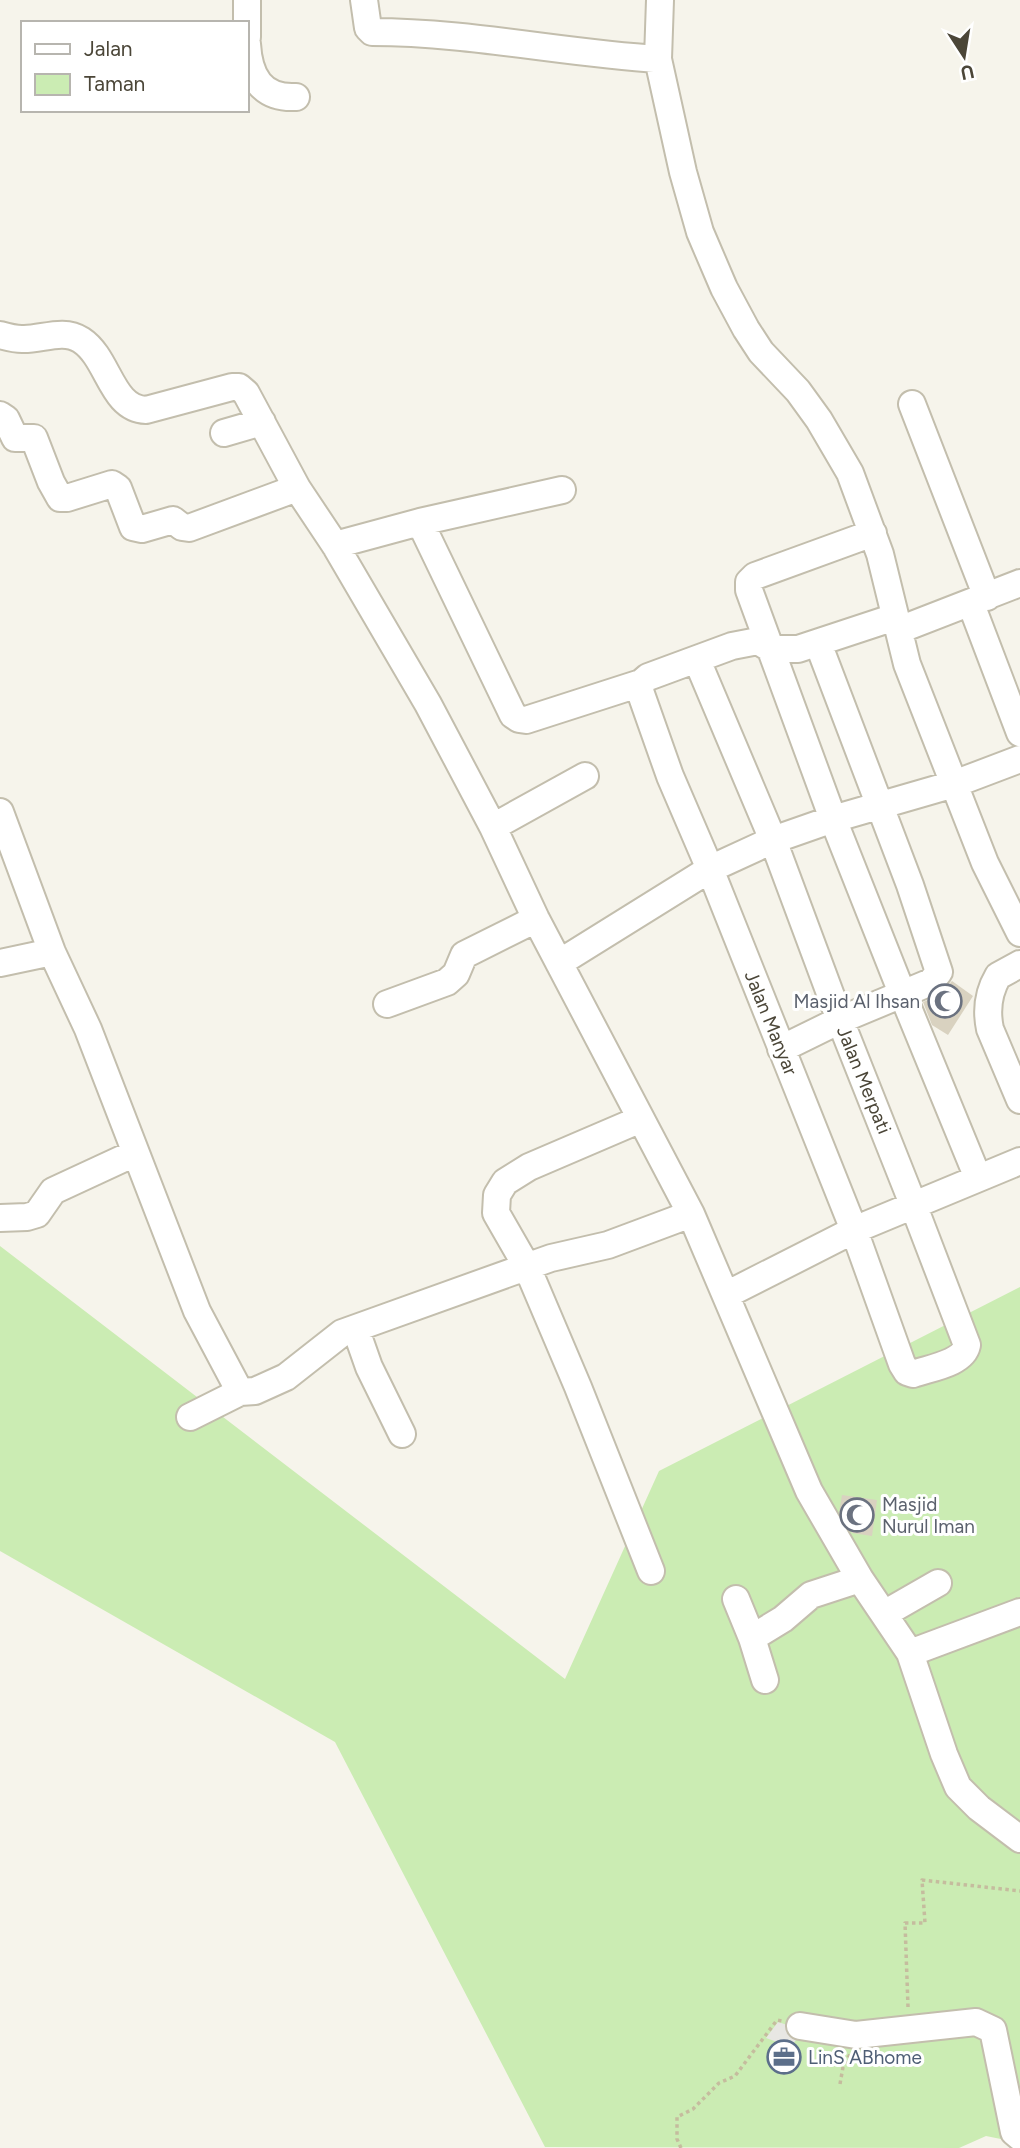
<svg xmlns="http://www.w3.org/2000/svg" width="1020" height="2148" font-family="Figtree,sans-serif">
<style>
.green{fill:#cbecb3}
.parking{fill:#e8e7e3}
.building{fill:#d9d2c0}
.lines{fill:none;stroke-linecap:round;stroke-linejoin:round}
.minor-casing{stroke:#c3bead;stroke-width:30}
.path{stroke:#c5bc9e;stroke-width:3.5;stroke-dasharray:3.5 3.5;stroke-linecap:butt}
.minor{stroke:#fff;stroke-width:26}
.labels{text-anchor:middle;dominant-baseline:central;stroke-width:6;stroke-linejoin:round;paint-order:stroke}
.worship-label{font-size:19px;fill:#5b616d;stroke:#fff;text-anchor:end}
.street-label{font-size:19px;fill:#4b4638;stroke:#fff}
.service-label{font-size:19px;fill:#4e5e75;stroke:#fff;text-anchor:start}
</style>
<rect width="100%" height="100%" fill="#f6f4eb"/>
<path class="green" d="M0,1246L565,1679L659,1471L1020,1287V2143L986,2136L959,2148L545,2147L335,1742L0,1551Z"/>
<path class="parking" d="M778,2022L803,2030L791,2047L766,2038Z"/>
<path class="building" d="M952,981L973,996L948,1035L932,1025L923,1002L938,996Z
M842,1495L877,1500L872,1536L852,1533L839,1512Z"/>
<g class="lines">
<defs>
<path id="minor" d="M364,0L368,28L372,32C468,32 563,53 658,59
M660,0L658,59L683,172L700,232L724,288L746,329L761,352L798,391L819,420L850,473L880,554L907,664L985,863L1020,933
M247,37V0
M247,44C249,76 261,99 296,97
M0,335C7,337 14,339 22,339C41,340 63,328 81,340C109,358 111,409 146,410L232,387H239L246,393L297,488L335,545L428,704L493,827L536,919L691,1214L809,1491L860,1579L910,1653L944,1754L958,1787L979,1808L1020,1839
M912,404L987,597
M0,415L6,419L15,438H34L51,482L60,498H67L112,484L118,488L133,527L142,529L173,520L182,527L189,528L297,488
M224,433L262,422
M420,522L513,715L519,719L526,720L641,683L648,677L732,646L758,641L771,649H798L895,617
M873,533L755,576L749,582V590L833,819L902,993L978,1178
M335,545L420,522L562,490
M971,604L1020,733
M899,630L1020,583
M641,683L640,691L670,776L710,869L854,1230L902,1364L907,1372L913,1374C929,1368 963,1364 967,1345L913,1204L840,1020L773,840L697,660
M0,812L52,952L88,1029L197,1311L240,1392L255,1391L286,1377L342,1333L551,1258L608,1245L691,1214
M493,827L585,776
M0,963L52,952
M559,963L710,869L773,840L833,819L954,784L1020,759
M1020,964L998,976C988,993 986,1010 990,1029L1020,1100
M387,1004L447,982L456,974L464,955L536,919
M781,1049L840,1020L931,982L939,972L910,885L818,643
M641,1119L529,1167L505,1182L497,1195L496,1213L527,1267L578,1387L651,1571
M0,1218L27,1217L37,1214L53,1191L135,1153
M726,1295L854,1230L1020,1161
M356,1330L369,1367L402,1434
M190,1417L240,1392
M736,1599L752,1638
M884,1614L938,1583
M910,1653L1020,1612
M765,1680L752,1638L783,1619L811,1595L860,1579
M800,2026L856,2035L976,2022L993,2030L1014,2132L1020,2137"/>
</defs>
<use href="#minor" class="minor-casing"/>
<path class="path" d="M908,2007L905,1923H925L922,1880L1020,1891
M840,2084L843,2067L850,2054
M681,2148L677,2139V2117L693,2109L719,2083L735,2076L777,2020L782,2021"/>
<use href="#minor" class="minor"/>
</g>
<defs>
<symbol id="mosque-ring" viewBox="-11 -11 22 22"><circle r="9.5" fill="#fff" stroke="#6b7280" stroke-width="1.5"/><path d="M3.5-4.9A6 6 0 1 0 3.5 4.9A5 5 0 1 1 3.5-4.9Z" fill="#6b7280"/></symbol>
<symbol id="office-ring" viewBox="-11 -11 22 22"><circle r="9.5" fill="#fff" stroke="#5c6f8a" stroke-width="1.5"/><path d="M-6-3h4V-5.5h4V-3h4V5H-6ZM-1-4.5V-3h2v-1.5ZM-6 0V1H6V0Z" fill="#5c6f8a"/></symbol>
</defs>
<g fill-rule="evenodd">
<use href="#mosque-ring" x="926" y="982" width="38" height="38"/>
<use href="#mosque-ring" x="838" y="1496" width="38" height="38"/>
<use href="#office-ring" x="765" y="2038" width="38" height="38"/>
</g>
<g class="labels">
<g class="worship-label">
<text x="920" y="1001">Masjid Al Ihsan</text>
<text x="882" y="1504" text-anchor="start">Masjid<tspan x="882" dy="22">Nurul Iman</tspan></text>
</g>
<g class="street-label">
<text transform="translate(771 1023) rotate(68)">Jalan Manyar</text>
<text transform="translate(864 1080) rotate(68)">Jalan Merpati</text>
</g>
<g class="service-label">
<text x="808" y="2057">LinS ABhome</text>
</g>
</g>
<rect x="21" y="21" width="228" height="91" fill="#ffffff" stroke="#b7b5af" stroke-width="2"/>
<rect x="35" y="44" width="35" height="10" fill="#ffffff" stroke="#b7b5af" stroke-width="2"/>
<text x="84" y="56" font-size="21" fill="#4b4638">Jalan</text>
<rect x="35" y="74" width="35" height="21" fill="#cbecb3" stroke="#b7b5af" stroke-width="2"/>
<text x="84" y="91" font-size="21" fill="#4b4638">Taman</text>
<g transform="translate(964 56) rotate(168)" stroke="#ffffff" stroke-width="5" paint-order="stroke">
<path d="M0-5L12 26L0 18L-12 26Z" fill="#4b4638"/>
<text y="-10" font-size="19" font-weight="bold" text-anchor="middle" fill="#4b4638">U</text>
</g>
</svg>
